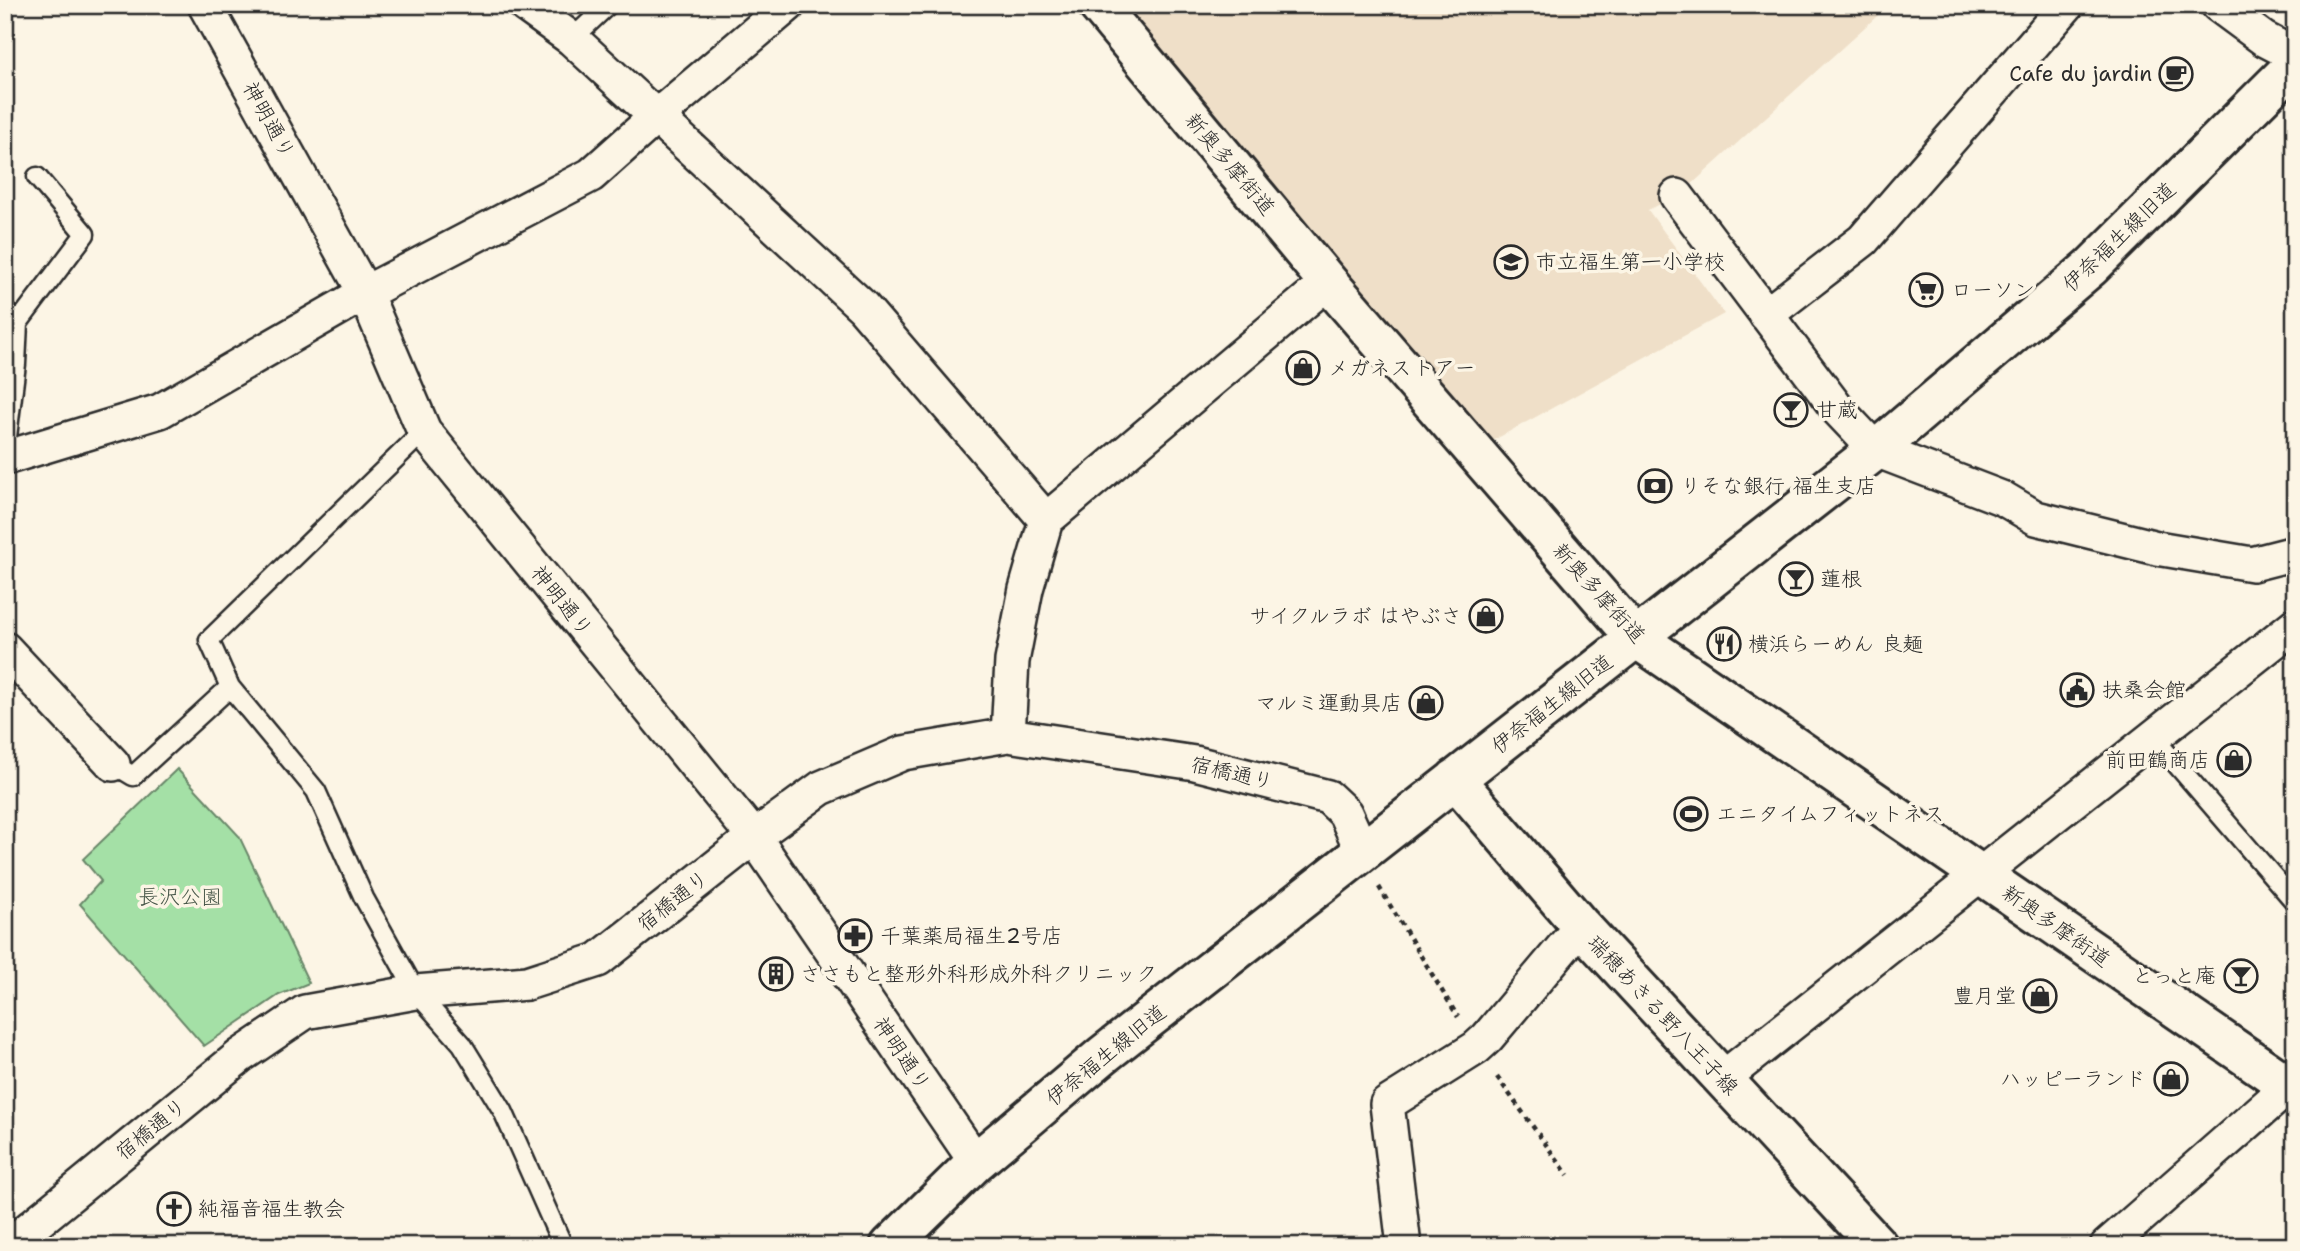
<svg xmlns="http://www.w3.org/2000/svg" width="2300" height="1251" font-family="'Shantell Sans','Klee One',sans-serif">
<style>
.built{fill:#efdfc8}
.green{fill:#a4e0a6;stroke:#688668;stroke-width:2}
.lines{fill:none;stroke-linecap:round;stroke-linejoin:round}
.lane-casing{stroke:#2b2b2b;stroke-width:23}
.street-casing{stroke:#2b2b2b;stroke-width:38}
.secondary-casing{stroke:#2b2b2b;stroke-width:44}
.primary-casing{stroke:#2b2b2b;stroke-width:44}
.path{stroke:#2b2b2b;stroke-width:4.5;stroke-dasharray:5 5;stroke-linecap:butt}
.lane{stroke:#fcf5e5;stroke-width:18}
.street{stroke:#fcf5e5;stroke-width:33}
.secondary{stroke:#fcf5e5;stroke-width:38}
.primary{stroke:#fcf5e5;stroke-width:38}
.labels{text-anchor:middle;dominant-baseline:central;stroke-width:7;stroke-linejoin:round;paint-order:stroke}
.poi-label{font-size:21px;fill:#2b2b2b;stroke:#fcf5e5;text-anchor:start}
.street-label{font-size:21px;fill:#2b2b2b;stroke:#fcf5e5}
.park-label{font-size:21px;fill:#49584a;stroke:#fcf5e5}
</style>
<rect width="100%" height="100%" fill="#fcf5e5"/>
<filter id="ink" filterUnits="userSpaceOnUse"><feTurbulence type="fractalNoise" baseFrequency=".0143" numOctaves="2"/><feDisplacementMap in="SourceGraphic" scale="14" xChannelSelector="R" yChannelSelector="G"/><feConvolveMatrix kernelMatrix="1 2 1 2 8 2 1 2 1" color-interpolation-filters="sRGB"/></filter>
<g filter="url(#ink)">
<path class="built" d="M1115,5H1886L1887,7L1691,185L1677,196L1648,210L1724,314L1492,441Z"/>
<path class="green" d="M177,769L239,836L309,983L279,995L204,1046L80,904L101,881L83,859Z"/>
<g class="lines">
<defs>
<path id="lane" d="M572,39L608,5
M5,311L18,323L16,364L5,453
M18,323L85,234L37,177
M424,431L209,640L230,687L316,791L364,898L416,992L462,1044L503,1111L563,1246
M2153,737L2295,902
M113,764L133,776L230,687"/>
<path id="street" d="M205,5L365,293L424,431L754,837L976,1162
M525,5L572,39L863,307L1046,520
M2218,5L2264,39L2295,55
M1677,196L1839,411L1876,450L2004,499L2036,518L2157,548L2252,564L2295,553
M1766,315L1863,240L2067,5
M5,458L160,411L365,293L591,175L656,117L788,5
M5,649L113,764
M1008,735L1012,661L1026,589L1046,520L1328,282
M1722,1079L2295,625
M8,1246L240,1056L305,1012L416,992L527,983L598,960L754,837L821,788L903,753L1008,735L1195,763L1328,797L1345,813L1362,851
M1404,1246L1387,1104L1476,1048L1487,1038L1581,926
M2107,1246L2295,1081"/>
<path id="secondary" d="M1455,779L1581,926L1878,1246
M890,1246L976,1162L1103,1055L1876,450L2091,267L2295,64"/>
<path id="primary" d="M1098,5L1328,282L1636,638L2295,1090"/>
</defs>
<use href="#lane" class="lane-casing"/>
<use href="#street" class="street-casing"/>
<use href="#secondary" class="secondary-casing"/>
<use href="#primary" class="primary-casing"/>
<path class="path" d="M1379,887L1458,1017
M1497,1077L1568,1175"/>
<use href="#lane" class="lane"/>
<use href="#street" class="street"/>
<use href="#secondary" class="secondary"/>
<use href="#primary" class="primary"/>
</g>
</g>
<defs>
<symbol id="cafe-ring" viewBox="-11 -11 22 22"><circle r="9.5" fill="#fcf5e5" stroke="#2b2b2b" stroke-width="1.5"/><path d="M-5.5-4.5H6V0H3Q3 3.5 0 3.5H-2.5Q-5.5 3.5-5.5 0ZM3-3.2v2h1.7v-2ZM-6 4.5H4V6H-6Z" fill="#2b2b2b"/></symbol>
<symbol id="school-ring" viewBox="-11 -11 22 22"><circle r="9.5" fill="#fcf5e5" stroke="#2b2b2b" stroke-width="1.5"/><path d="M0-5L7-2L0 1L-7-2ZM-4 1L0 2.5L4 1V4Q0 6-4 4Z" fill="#2b2b2b"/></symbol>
<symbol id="supermarket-ring" viewBox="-11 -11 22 22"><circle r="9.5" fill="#fcf5e5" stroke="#2b2b2b" stroke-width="1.5"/><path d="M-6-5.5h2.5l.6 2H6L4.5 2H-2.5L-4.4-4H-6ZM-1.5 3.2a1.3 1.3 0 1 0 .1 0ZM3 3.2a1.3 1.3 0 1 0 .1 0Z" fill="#2b2b2b"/></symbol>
<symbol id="shop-ring" viewBox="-11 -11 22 22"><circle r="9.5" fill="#fcf5e5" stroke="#2b2b2b" stroke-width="1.5"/><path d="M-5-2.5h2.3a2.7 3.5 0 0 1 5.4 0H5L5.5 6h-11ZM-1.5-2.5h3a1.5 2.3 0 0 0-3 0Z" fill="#2b2b2b"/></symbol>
<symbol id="bar-ring" viewBox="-11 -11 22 22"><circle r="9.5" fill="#fcf5e5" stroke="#2b2b2b" stroke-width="1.5"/><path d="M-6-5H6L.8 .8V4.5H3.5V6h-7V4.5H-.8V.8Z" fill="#2b2b2b"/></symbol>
<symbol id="bank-ring" viewBox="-11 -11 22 22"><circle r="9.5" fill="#fcf5e5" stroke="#2b2b2b" stroke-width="1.5"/><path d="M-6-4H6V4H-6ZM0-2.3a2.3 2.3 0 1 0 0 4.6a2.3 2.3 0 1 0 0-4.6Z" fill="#2b2b2b"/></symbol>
<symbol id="restaurant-ring" viewBox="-11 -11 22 22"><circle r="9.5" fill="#fcf5e5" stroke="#2b2b2b" stroke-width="1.5"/><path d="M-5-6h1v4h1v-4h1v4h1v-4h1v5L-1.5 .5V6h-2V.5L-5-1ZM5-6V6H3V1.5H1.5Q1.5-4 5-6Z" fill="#2b2b2b"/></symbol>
<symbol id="civic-ring" viewBox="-11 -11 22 22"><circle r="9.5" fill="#fcf5e5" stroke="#2b2b2b" stroke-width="1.5"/><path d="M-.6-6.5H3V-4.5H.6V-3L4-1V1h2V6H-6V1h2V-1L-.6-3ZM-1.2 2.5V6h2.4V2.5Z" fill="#2b2b2b"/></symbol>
<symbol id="stadium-ring" viewBox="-11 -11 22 22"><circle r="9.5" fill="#fcf5e5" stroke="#2b2b2b" stroke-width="1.5"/><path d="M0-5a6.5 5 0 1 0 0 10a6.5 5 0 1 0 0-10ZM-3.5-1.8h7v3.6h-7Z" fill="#2b2b2b"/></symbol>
<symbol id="pharmacy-ring" viewBox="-11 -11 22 22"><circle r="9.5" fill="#fcf5e5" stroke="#2b2b2b" stroke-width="1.5"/><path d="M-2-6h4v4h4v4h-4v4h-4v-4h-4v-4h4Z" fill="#2b2b2b"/></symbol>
<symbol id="building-ring" viewBox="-11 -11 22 22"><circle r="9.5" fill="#fcf5e5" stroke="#2b2b2b" stroke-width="1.5"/><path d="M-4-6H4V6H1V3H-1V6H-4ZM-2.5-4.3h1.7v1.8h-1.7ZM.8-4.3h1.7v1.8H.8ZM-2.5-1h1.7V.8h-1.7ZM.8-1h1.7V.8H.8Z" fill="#2b2b2b"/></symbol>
<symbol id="church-ring" viewBox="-11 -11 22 22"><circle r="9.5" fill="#fcf5e5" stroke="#2b2b2b" stroke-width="1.5"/><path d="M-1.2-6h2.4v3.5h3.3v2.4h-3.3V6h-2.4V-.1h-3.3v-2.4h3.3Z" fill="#2b2b2b"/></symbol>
</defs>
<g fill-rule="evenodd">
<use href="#cafe-ring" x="2157" y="55" width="38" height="38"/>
<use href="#school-ring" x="1492" y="243" width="38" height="38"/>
<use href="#supermarket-ring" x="1907" y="271" width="38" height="38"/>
<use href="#shop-ring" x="1284" y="349" width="38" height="38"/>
<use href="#bar-ring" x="1772" y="391" width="38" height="38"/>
<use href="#bank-ring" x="1636" y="467" width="38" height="38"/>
<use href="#bar-ring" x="1777" y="560" width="38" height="38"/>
<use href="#shop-ring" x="1467" y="597" width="38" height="38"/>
<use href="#restaurant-ring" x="1705" y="625" width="38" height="38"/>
<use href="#civic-ring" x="2058" y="671" width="38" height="38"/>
<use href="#shop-ring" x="1407" y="684" width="38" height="38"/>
<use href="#shop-ring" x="2215" y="741" width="38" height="38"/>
<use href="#stadium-ring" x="1672" y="795" width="38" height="38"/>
<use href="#pharmacy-ring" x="836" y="917" width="38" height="38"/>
<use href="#building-ring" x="757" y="955" width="38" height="38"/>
<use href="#bar-ring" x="2222" y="957" width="38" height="38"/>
<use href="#shop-ring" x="2021" y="977" width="38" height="38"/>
<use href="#shop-ring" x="2152" y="1060" width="38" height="38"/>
<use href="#church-ring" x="155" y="1190" width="38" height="38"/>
</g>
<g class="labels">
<g class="poi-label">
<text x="2152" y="74" text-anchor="end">Cafe du jardin</text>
<text x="1536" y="262">市立福生第一小学校</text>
<text x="1951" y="290">ローソン</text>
<text x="1328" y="368">メガネストアー</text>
<text x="1816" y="410">甘蔵</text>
<text x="1680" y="486">りそな銀行 福生支店</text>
<text x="1820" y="579">蓮根</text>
<text x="1462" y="616" text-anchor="end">サイクルラボ はやぶさ</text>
<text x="1748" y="644">横浜らーめん 良麺</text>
<text x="2102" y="690">扶桑会館</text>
<text x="1402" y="703" text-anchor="end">マルミ運動具店</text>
<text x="2210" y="760" text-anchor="end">前田鶴商店</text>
<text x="1716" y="814">エニタイムフィットネス</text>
<text x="880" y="936">千葉薬局福生2号店</text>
<text x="800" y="974">ささもと整形外科形成外科クリニック</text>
<text x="2216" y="976" text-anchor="end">とっと庵</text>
<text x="2016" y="996" text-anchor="end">豊月堂</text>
<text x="2146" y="1079" text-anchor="end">ハッピーランド</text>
<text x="198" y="1209">純福音福生教会</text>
</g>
<g class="street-label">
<text transform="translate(269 120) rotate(61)">神明通り</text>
<text transform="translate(1230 164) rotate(50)">新奥多摩街道</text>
<text transform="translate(2119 237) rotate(-44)">伊奈福生線旧道</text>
<text transform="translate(1599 593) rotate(48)">新奥多摩街道</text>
<text transform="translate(562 601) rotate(51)">神明通り</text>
<text transform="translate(1552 704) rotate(-38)">伊奈福生線旧道</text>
<text transform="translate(1232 773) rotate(13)">宿橋通り</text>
<text transform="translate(673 901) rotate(-38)">宿橋通り</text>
<text transform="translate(2056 926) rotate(35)">新奥多摩街道</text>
<text transform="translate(1663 1015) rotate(47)">瑞穂あきる野八王子線</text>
<text transform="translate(902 1054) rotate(56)">神明通り</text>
<text transform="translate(1106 1055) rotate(-39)">伊奈福生線旧道</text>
<text transform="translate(151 1129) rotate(-39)">宿橋通り</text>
</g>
<g class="park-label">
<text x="180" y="897">長沢公園</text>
</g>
</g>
<rect width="2300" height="1251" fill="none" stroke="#fcf5e5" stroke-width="28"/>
<rect x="14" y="14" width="2272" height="1223" fill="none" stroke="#2b2b2b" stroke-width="2.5" filter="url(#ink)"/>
</svg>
